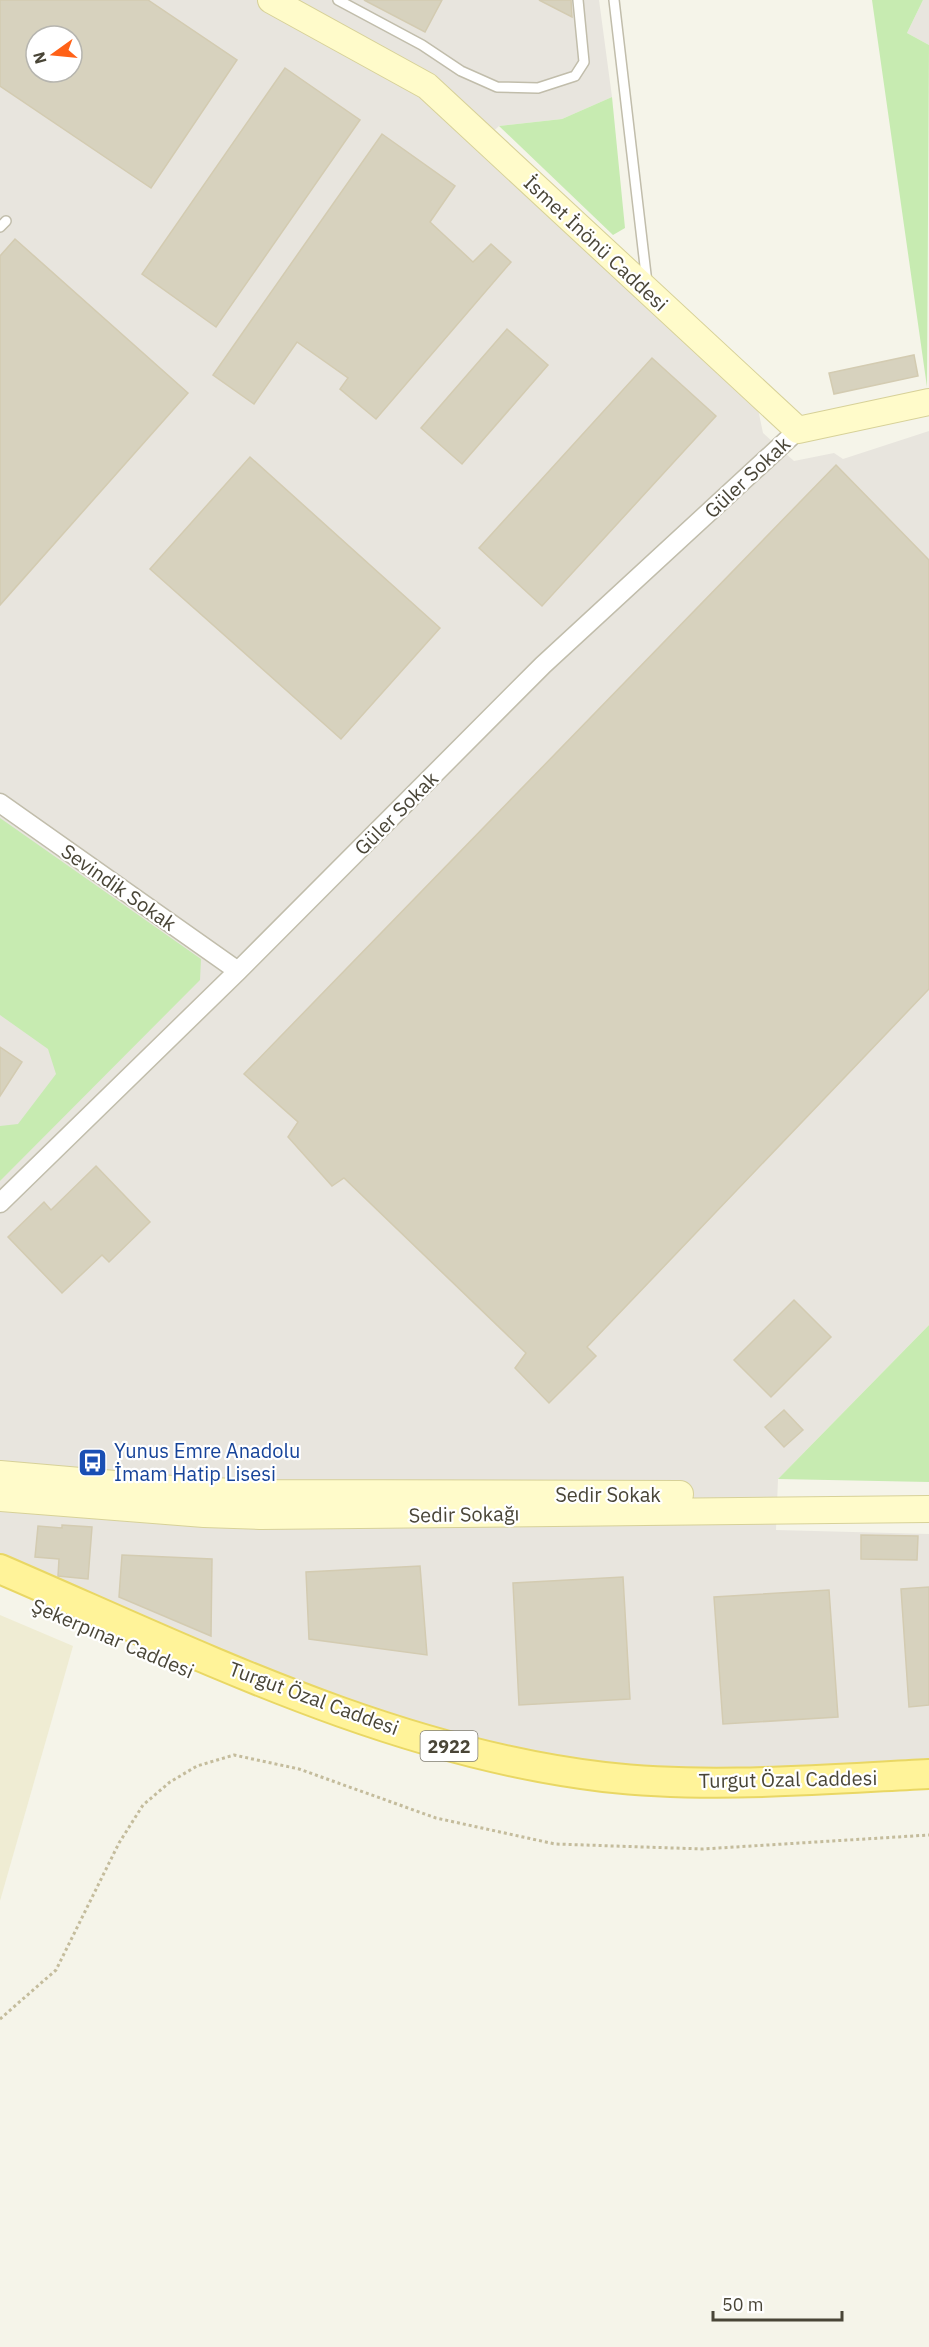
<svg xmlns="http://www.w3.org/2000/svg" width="929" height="2347" font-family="'IBM Plex Sans',sans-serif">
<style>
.industrial{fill:#e8e5de;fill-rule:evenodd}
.education{fill:#efecd3}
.green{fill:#c7ebb1}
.building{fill:#d7d2be;stroke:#d3cbb1;stroke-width:1.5;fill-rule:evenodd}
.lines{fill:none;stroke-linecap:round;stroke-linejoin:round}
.lane-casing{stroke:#c1bdab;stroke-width:12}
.street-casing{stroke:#c1bdab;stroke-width:21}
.secondary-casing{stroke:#d7d198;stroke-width:28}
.primary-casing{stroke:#e9d764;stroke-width:32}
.path{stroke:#c4bc9c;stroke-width:3;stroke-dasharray:3 3;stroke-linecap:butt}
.lane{stroke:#fff;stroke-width:9}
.street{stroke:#fff;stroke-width:18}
.secondary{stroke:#fffbca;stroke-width:26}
.primary{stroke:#fff399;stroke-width:28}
.labels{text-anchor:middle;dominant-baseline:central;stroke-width:4.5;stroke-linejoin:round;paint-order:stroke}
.shield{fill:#fff;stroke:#807d73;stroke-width:1.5}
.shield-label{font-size:18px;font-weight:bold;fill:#494537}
.street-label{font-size:20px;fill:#494537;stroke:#fff}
.transit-label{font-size:20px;fill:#164399;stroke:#fff;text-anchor:start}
</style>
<rect width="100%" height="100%" fill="#f5f4e9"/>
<path class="industrial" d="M0,0H599L612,97L562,119L499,126L477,147L758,409L763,433L794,461L834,453L843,459L929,431V1325L778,1479L776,1530L929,1534V1776L578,1781L0,1579ZM36,36H72V72H36Z
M923,0H929V45L907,33Z"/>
<path class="education" d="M0,1615L73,1646L0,1901Z"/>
<path class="green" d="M872,0H923L907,33L929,45L927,387Z
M612,97L625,228L613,235L499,126L562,119Z
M0,818L201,959L200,980L0,1181V1126L18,1124L56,1074L48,1049L0,1015Z
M929,1325V1482L778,1479Z"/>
<path class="building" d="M0,0H148L237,60L151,188L0,86ZM36,36H72V72H36Z
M364,0H442L425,32Z
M539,0H571L572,17Z
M285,68L360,120L216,327L142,274Z
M382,134L455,186L430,222L473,262L491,244L511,262L376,419L340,389L348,378L297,342L254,404L213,375Z
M15,239L188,393L0,605V256Z
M507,329L548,365L462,464L421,428Z
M914,355L918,376L834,394L829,373Z
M652,358L716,416L542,606L479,548Z
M250,457L440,628L341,739L150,569Z
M836,465L929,560V989L587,1347L596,1356L549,1403L515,1368L526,1353L344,1178L332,1186L288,1137L298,1122L244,1074Z
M0,1047L22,1062L0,1096Z
M96,1166L150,1222L109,1262L102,1255L62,1293L8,1237L44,1202L51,1210Z
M794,1300L831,1337L771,1397L734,1360Z
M784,1410L803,1430L784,1447L765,1427Z
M62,1525L92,1527L88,1579L58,1576L59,1559L35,1557L38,1526L62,1528Z
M861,1535L918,1536L917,1560L861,1559Z
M122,1555L212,1559L211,1636L119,1597Z
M420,1566L427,1655L309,1639L306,1572Z
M623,1577L630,1699L519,1705L513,1583Z
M929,1587V1705L909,1707L901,1589Z
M829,1590L838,1717L723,1724L714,1597Z"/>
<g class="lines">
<defs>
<path id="lane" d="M338,0L422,45L461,71L497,87L538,88L575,76L584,62L578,0
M614,0L647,283
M0,227L6,221"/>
<path id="street" d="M0,803L238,971
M0,1203L238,971L543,665L798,430"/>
<path id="secondary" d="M271,0L427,86L798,430L929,402
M0,1474L172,1489L254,1493L680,1494
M0,1498L204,1514L260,1516L929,1509"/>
<path id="primary" d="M0,1569C195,1653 391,1752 604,1777C708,1789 824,1779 929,1774"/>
</defs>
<use href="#lane" class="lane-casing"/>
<use href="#street" class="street-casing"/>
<use href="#secondary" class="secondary-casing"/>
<use href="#primary" class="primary-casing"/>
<path class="path" d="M0,2019L56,1970L119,1843L143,1805L170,1782L197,1766L234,1755L299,1769L436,1818L555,1844L703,1849L929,1835"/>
<use href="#lane" class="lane"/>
<use href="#street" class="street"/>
<use href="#secondary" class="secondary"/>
<use href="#primary" class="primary"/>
</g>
<defs>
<symbol id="bus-square" viewBox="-11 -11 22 22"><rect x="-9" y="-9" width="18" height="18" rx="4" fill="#1a4fb4" stroke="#fff"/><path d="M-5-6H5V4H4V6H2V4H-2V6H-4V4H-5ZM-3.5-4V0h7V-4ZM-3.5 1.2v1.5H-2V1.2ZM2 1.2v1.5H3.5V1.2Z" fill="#fff"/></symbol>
</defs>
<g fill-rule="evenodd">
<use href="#bus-square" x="76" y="1446" width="33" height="33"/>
</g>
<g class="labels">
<rect class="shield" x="420.5" y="1731" width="57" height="30" rx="4.5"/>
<g class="shield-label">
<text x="449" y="1746">2922</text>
</g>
<g class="street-label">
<text transform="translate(596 243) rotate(43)">İsmet İnönü Caddesi</text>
<text transform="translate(747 477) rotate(-43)">Güler Sokak</text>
<text transform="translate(396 813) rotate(-45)">Güler Sokak</text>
<text transform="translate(119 887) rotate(35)">Sevindik Sokak</text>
<text x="608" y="1494">Sedir Sokak</text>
<text transform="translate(464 1514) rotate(-1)">Sedir Sokağı</text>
<text transform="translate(113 1638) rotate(23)">Şekerpınar Caddesi</text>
<text transform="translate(314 1698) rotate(20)">Turgut Özal Caddesi</text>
<text transform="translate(788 1779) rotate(-1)">Turgut Özal Caddesi</text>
</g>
<g class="transit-label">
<text x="114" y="1450">Yunus Emre Anadolu<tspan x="114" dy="23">İmam Hatip Lisesi</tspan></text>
</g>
</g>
<g transform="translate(54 54) rotate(255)"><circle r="28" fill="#ffffff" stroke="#b6b5af" stroke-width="1.5"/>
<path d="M0-4.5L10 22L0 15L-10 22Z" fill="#ff6117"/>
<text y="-9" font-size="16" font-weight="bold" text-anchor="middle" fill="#494537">N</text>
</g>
<path d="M713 2311v9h129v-9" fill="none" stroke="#494537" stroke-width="3"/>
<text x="722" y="2311" font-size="18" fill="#494537" stroke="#ffffff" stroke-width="4.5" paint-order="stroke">50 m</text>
</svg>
